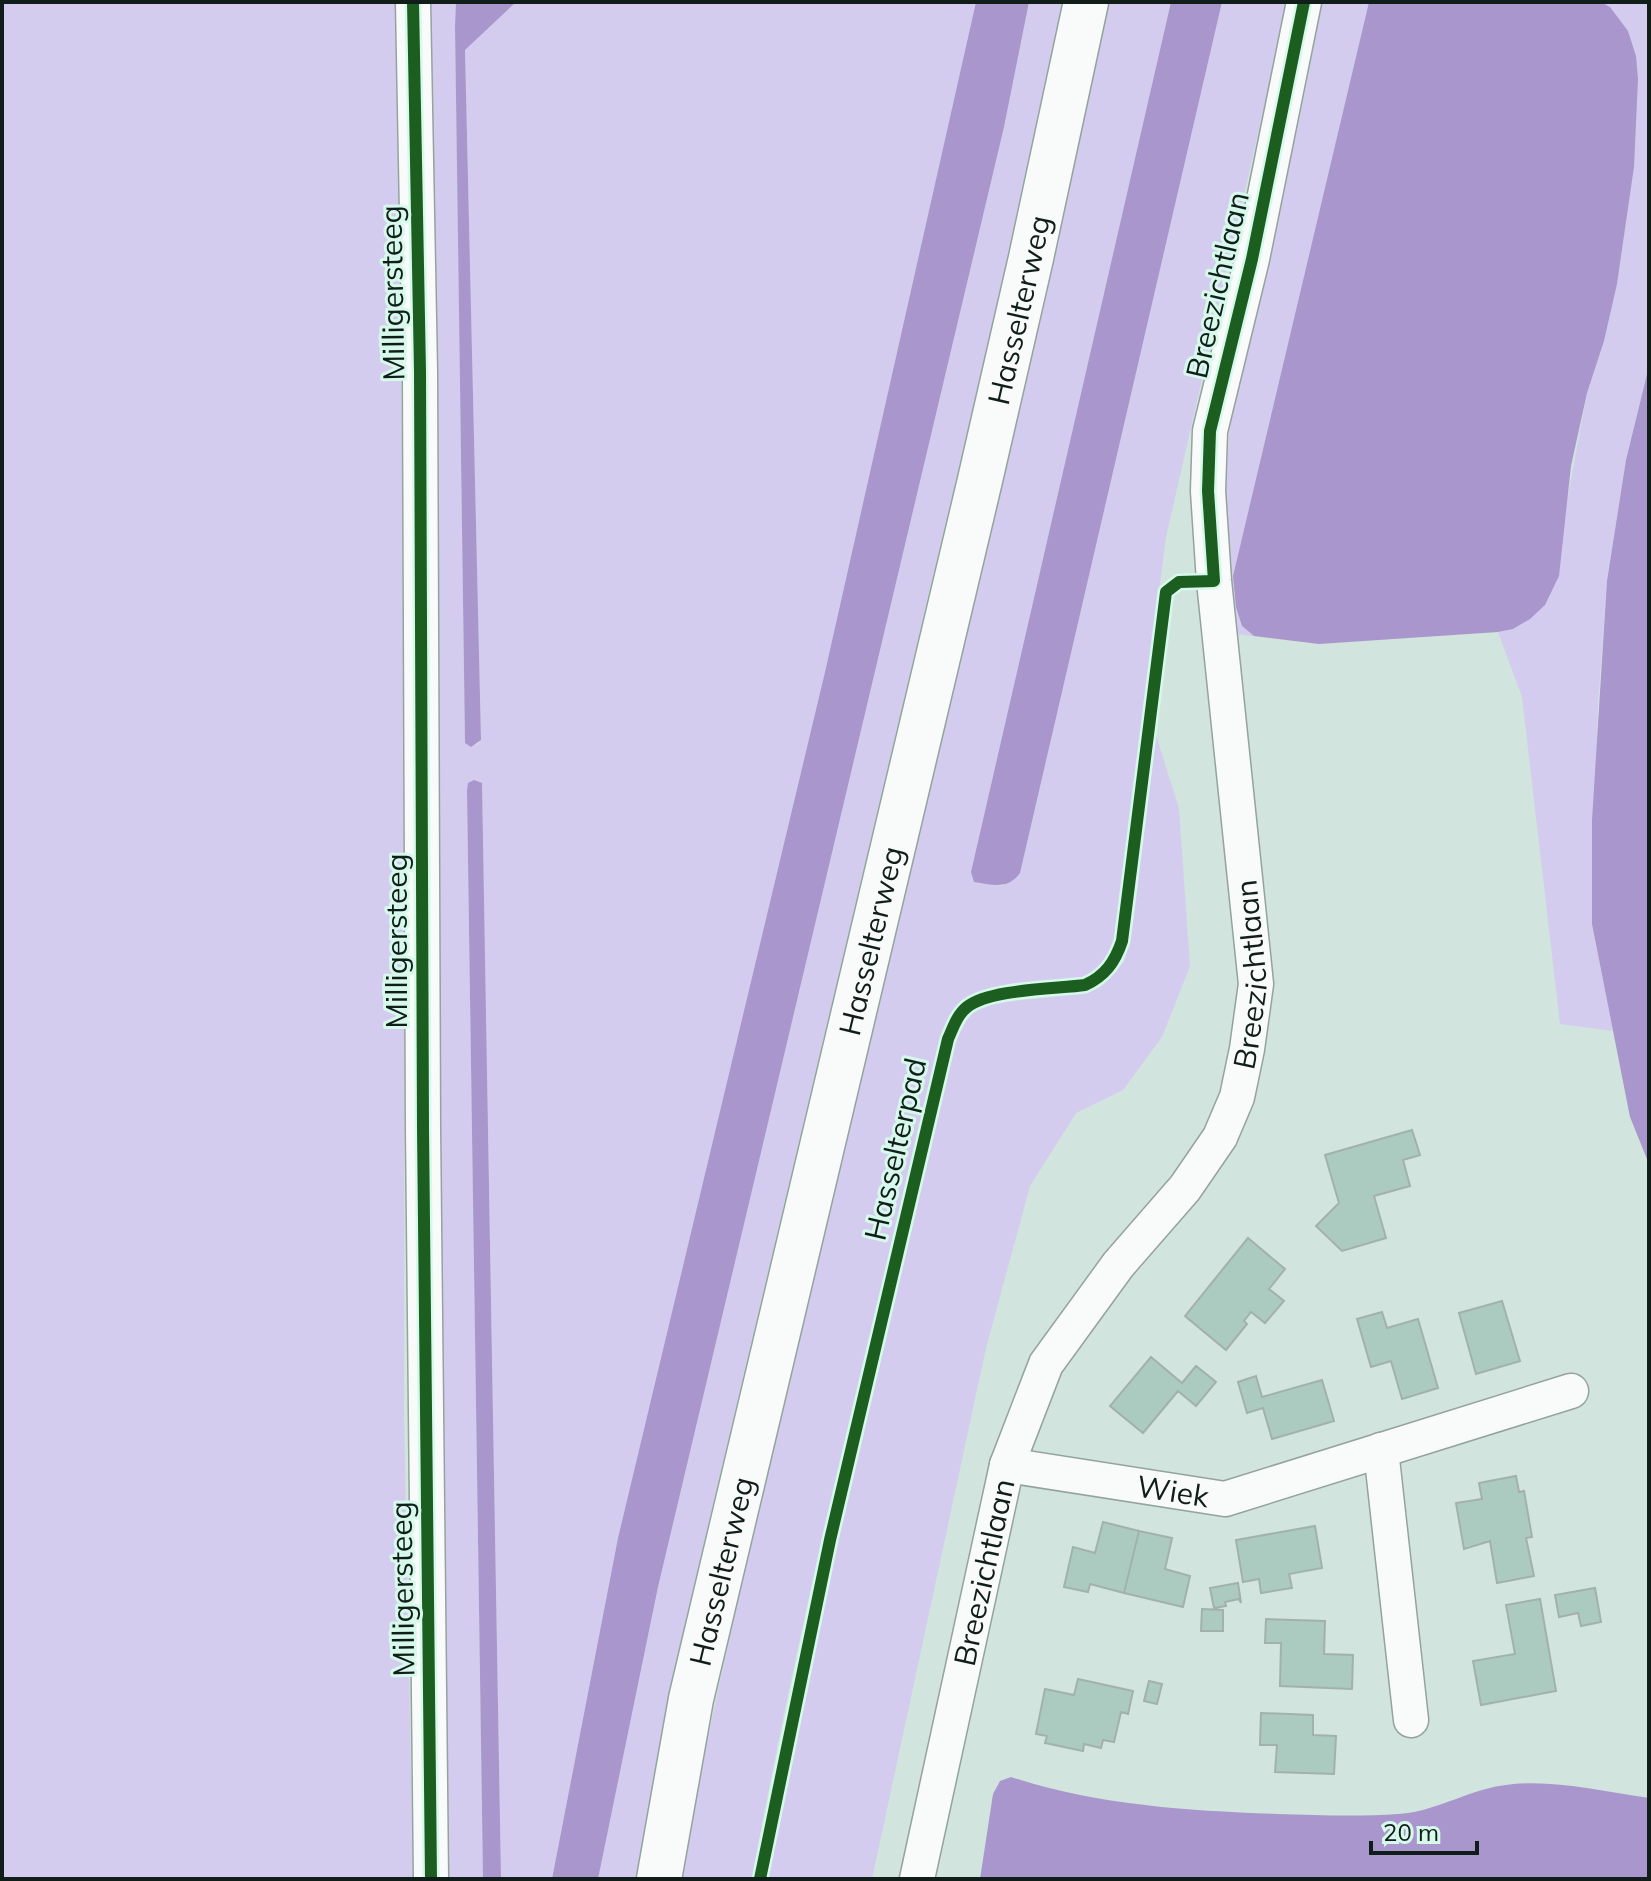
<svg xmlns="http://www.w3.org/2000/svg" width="1651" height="1881" font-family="Mulish,sans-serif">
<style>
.green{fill:#d4ccef}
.water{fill:#a996cc}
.building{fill:#abcbc1;stroke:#a3b1ac;stroke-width:2}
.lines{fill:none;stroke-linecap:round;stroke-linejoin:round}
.street-casing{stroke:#94a39e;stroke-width:37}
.primary-casing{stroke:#94a39e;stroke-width:47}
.street{stroke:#f8fbfa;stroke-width:34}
.primary{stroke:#f8fbfa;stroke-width:44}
.cycleway-casing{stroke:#d6f9ec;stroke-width:17}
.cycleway{stroke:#1b5e20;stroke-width:12}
.labels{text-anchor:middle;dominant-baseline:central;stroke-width:6;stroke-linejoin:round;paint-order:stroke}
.street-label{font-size:30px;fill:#101d19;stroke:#d6f9ec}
</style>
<rect width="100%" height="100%" fill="#d1e4dd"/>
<path class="green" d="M2,2H397L405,711L404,1412L413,1879H2Z
M423,2H456L455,26L465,743L477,745L481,740L465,50L516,2H976L825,672L618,1538L552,1879H501L482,783L467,791L483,1879H442Z
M1029,2H1063L1035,146L700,1559L668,1698L637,1879H598L658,1587L1004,127Z
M1105,2H1171L971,872L974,882L1002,886L1020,873L1222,2H1288L1166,537L1114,939C1109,957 1100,970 1082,977C1049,982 983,980 959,1004C949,1013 945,1025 941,1037C875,1317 803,1596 752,1879H682L703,1760L741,1585Z
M1322,2H1369L1233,576L1242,626L1254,636L1234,634L1224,508L1231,410L1302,107Z
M1601,2H1649V366L1626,460L1607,581L1598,706L1592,924L1613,1031L1560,1024L1522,697L1498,632L1513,629L1566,507L1587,393L1604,341L1617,284L1634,167L1610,7Z
M1156,735L1179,809L1190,966L1162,1037L1123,1090L1076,1113L1030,1186L986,1348L872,1879H768L838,1542L956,1042L962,1026L970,1015L980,1008L996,1003L1086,993L1101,987L1124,962L1133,924Z"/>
<path class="water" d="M456,2H516L465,50L481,740L471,747L465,743L455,26Z
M976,2H1029L1004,127L658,1587L598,1879H552L618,1538L825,672Z
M1171,2H1222L1020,873C1008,890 993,885 974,882L971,872Z
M1369,2H1601L1610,7L1628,31L1636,56L1638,79L1634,167L1617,284L1604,341L1587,393L1571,466L1559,576L1545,605L1530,619L1513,629L1498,632L1319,644L1254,636L1242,626L1236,607L1233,576Z
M1649,366V1164L1630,1117L1592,924V820L1607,581L1626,460Z
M474,780L482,783L501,1879H483L467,791L468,783Z
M1011,1777C1096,1805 1188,1811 1276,1814C1316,1815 1358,1817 1398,1814C1430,1812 1456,1797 1486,1789C1536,1775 1593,1790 1643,1797L1649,1798V1879H980L993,1794L1000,1781Z"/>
<path class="building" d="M1412,1130L1420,1155L1403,1160L1410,1186L1374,1196L1386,1238L1342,1251L1316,1226L1339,1203L1325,1155Z
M1248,1238L1285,1269L1269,1289L1284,1301L1265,1323L1251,1312L1244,1321L1247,1324L1226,1350L1185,1316Z
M1502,1301L1520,1361L1476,1374L1459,1313Z
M1382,1312L1387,1328L1418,1319L1438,1388L1402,1399L1391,1361L1371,1367L1357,1319Z
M1151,1357L1182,1383L1196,1366L1216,1382L1196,1406L1178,1391L1143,1433L1110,1406Z
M1256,1376L1262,1397L1322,1380L1334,1421L1272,1439L1263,1408L1247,1413L1238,1382Z
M1516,1476L1519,1492L1524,1491L1532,1537L1526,1538L1534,1576L1497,1583L1490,1541L1464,1549L1456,1503L1482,1499L1479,1483Z
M1103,1522L1139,1531L1124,1593L1090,1584L1088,1592L1064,1587L1073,1547L1095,1553Z
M1315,1526L1322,1568L1289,1574L1292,1588L1261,1593L1259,1579L1243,1582L1236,1540Z
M1139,1531L1172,1538L1165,1569L1190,1576L1183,1607L1124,1593Z
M1238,1583L1241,1603L1239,1599L1225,1602L1226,1606L1214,1608L1210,1588Z
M1595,1588L1601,1622L1581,1626L1578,1613L1559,1617L1555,1595Z
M1540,1599L1556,1691L1481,1705L1473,1661L1515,1654L1506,1605Z
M1202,1609L1223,1610V1631H1201Z
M1266,1619L1325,1621L1324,1654L1353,1655L1352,1689L1280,1686L1281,1643H1265Z
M1078,1679L1133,1691L1128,1714L1121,1712L1114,1742L1103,1740L1101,1748L1084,1744L1083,1751L1045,1743L1047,1736L1036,1734L1045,1689L1074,1695Z
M1149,1681L1162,1684L1157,1704L1144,1701Z
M1261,1713L1313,1715V1735L1336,1736L1334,1774L1275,1772L1277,1745H1260Z"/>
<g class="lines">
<defs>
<g id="street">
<path d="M413,2L420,371L423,1128L431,1879"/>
<path d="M1381,1450L1411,1720"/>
<path id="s1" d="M1007,1465L1225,1499L1571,1391"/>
<path id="s2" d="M917,1879L1007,1465L1046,1364L1118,1265L1185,1188L1220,1137L1237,1097L1247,1049L1256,984L1214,581L1208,491L1210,431L1252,259L1304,2"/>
</g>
<g id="primary">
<path id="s3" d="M659,1879L691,1699L980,480L1031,258L1086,2"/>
</g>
</defs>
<use href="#street" class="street-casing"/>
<use href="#primary" class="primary-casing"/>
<use href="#street" class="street"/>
<use href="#primary" class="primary"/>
<defs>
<path id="cycleway" d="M413,2L420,371L423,1128L431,1879
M760,1879L830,1540L948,1039C953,1028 957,1015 967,1007C989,989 1055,989 1085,985C1105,976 1115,962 1122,941L1166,592L1179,582L1214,581L1208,491L1210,431L1252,259L1304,2"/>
</defs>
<use href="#cycleway" class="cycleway-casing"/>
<use href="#cycleway" class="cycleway"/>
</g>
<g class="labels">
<g class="street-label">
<text transform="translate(1217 285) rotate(-77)">Breezichtlaan</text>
<text transform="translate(392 293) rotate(-91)">Milligersteeg</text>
<text stroke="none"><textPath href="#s3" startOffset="1610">Hasselterweg</textPath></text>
<text stroke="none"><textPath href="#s3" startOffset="962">Hasselterweg</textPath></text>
<text transform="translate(396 941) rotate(-90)">Milligersteeg</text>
<text stroke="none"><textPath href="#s2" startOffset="986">Breezichtlaan</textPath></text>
<text transform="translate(895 1149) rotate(-77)">Hasselterpad</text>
<text stroke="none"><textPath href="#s1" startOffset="168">Wiek</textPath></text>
<text stroke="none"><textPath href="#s3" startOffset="314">Hasselterweg</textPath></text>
<text stroke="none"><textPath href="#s2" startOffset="314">Breezichtlaan</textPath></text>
<text transform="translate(402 1589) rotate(-91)">Milligersteeg</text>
</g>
</g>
<rect width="1651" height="1881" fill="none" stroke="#101d19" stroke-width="8"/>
<path d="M1371 1841v12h106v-12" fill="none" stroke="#101d19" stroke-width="4"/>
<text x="1383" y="1841" font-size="24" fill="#101d19" stroke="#d6f9ec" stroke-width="6" paint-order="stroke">20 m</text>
</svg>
